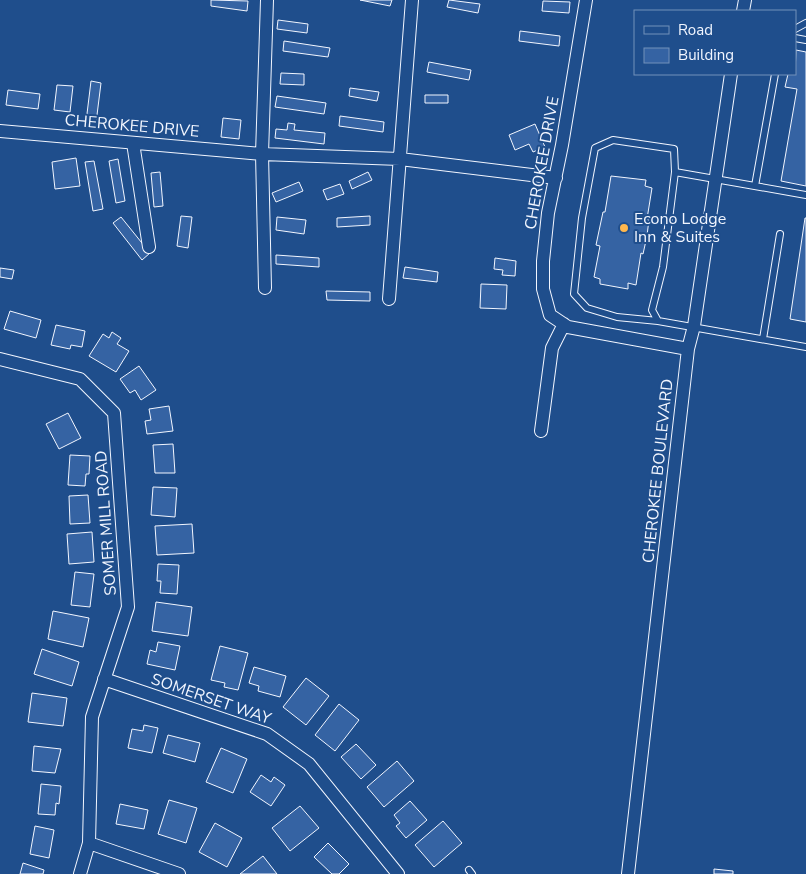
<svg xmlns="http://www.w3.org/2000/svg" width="806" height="874" font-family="'Nunito Sans',sans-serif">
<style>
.building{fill:#3563a3;stroke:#f2f6ff}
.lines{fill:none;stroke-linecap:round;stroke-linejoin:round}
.lane-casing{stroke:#f2f6ff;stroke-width:8}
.street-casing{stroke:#f2f6ff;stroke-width:14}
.lane{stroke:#1f4e8c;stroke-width:6}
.street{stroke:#1f4e8c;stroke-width:12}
.poi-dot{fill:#ffb74d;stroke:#1f4e8c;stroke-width:2}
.labels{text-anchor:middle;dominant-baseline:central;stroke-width:4;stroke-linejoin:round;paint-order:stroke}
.street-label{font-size:16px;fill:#f2f6ff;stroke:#1f4e8c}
.poi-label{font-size:16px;fill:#f2f6ff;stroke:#1f4e8c;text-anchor:start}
</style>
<rect width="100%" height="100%" fill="#1f4e8c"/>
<path class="building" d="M211,0L248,1L247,11L211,6Z
M360,0H392L390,6Z
M449,0L480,4L478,13L447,7Z
M543,1L570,2L569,13L542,11Z
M278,20L308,24L307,33L277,29Z
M520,31L560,36L559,46L519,41Z
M284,41L330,48L328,57L283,51Z
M796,50L806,52V186L781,181L797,89L785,87L788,74H795Z
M429,62L471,70L469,80L427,72Z
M281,73L304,74V85L280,84Z
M91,81L101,83L96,123L86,122Z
M57,85L73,86L70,112L54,110Z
M350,88L379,92L377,101L349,96Z
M8,90L40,94L38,109L6,105Z
M425,95H448V103H425Z
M277,96L326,103L324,114L275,107Z
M340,116L384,122L383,132L339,126Z
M223,118L241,120L239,139L221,137Z
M288,123L295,124L294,130L325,133L324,144L275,138L276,129L287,130Z
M535,124L545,147L533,152L529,144L515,150L509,135Z
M76,158L80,186L55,189L52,162Z
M118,159L125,201L116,203L109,161Z
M94,161L103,209L93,211L85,162Z
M160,172L163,206L154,207L151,173Z
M368,172L372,180L352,189L349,181Z
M611,176L646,180L645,186L652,188L647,219H649L647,236L643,254L641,253L636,285L628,283V289L600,284V279L594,277L600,246L596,245L603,212H605Z
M299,182L303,191L276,202L272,193Z
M340,184L344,194L327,200L323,190Z
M181,216L192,217L188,248L177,246Z
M370,216V225L337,227V218Z
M121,217L150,253L142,260L113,223Z
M277,217L306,220L304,234L276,230Z
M805,218H806V322L790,319Z
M276,255L319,258V267L276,264Z
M495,258L516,261L515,276L502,275L503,270L494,269Z
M405,267L438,272L437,282L403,278Z
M0,268L14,270L12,279L0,277Z
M481,284L507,285L506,309L480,308Z
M326,291L370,292V301L327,300Z
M10,311L41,320L36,338L4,329Z
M56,325L85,331L82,347L71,345L70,349L51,345Z
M112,332L121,338L117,344L129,351L116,372L89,356L103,334L109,338Z
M139,366L156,390L141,400L135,390L130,393L120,379Z
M169,406L173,431L147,434L145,421L151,420L149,409Z
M68,413L81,438L59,449L46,424Z
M173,444L175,473H155L153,445Z
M70,455L90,456L89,474H86L85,486L68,485Z
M153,487L177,488L175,517L151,515Z
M88,495L90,523L70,524L69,496Z
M192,524L194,553L157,555L155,526Z
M92,532L94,562L69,564L67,534Z
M158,564L179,565L177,594L160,593L161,581H157Z
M75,572L94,574L90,607L71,605Z
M156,602L192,607L188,636L152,631Z
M53,611L89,618L83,647L48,639Z
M158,642L180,646L175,670L147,664L150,650L156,652Z
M220,646L248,653L238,690L224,687L225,683L211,680Z
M42,649L79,662L72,686L34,674Z
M254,667L286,676L280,697L258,691L259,686L249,683Z
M306,678L329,696L306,725L283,707Z
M32,693L67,698L63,726L28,722Z
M339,704L359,720L335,751L315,735Z
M144,725L158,728L152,753L128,748L132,729L143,731Z
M168,735L200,743L195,762L163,753Z
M356,744L376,765L361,779L341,757Z
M34,746L61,749L55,773L32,771Z
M221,748L247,759L233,793L206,782Z
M397,761L414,781L384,807L367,787Z
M261,775L271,782L274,777L285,785L271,806L250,792Z
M41,784L61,786L59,804L56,803L55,815L38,814Z
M169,800L197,808L186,843L158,834Z
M410,801L427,820L406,838L396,826L400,823L394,815Z
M120,804L148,810L144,829L116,824Z
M300,806L319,828L290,851L272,828Z
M443,821L462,843L434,867L415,845Z
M215,823L242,838L227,867L199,852Z
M35,826L54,830L49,858L30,854Z
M328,843L349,864L339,874H332L314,857Z
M263,856L277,874H240Z
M23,863L44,870L43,874H20Z
M714,869L733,871V874H714Z"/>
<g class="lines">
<defs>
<path id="lane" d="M795,29L806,23
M795,38L806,40
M755,186L775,74
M806,195L675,172L663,267L652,310L658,321L806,347
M658,321L617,317L587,308L574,294L582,218L595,148L613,140L674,149L675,172
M763,339L780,234
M469,870L472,874"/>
<path id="street" d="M586,0L562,145L548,213L543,261V289L550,315L568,327L688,349
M743,11L745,0
M0,131L262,154L400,159L556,178
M133,143L149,247
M265,288L262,154L267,0
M389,299L412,0
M0,359L80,379L114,413L128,607L92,717L89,843L80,874
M541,431L552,348L564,324
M104,679L267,734L309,764L398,874
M89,843L179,874
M628,874L688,349L694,326L731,74"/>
</defs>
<use href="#lane" class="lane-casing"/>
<use href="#street" class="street-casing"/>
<use href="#lane" class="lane"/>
<use href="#street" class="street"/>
</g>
<circle class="poi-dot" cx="624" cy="228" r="5"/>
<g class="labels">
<g class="street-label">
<text transform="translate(132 126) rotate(5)">CHEROKEE DRIVE</text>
<text transform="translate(542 163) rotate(-80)">CHEROKEE DRIVE</text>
<text transform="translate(658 471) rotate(-84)">CHEROKEE BOULEVARD</text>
<text transform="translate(106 523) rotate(-94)">SOMER MILL ROAD</text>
<text transform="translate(211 699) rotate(19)">SOMERSET WAY</text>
</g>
<g class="poi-label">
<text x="634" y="219">Econo Lodge<tspan x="634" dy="18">Inn &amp; Suites</tspan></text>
</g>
</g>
<rect x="634" y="10" width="162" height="65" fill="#1f4e8c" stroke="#7391ba"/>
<rect x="644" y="26" width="25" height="8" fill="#1f4e8c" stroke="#7391ba"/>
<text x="678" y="35" font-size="15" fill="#f2f6ff">Road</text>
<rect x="644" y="48" width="25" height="15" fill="#3563a3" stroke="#7391ba"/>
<text x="678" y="60" font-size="15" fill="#f2f6ff">Building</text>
</svg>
